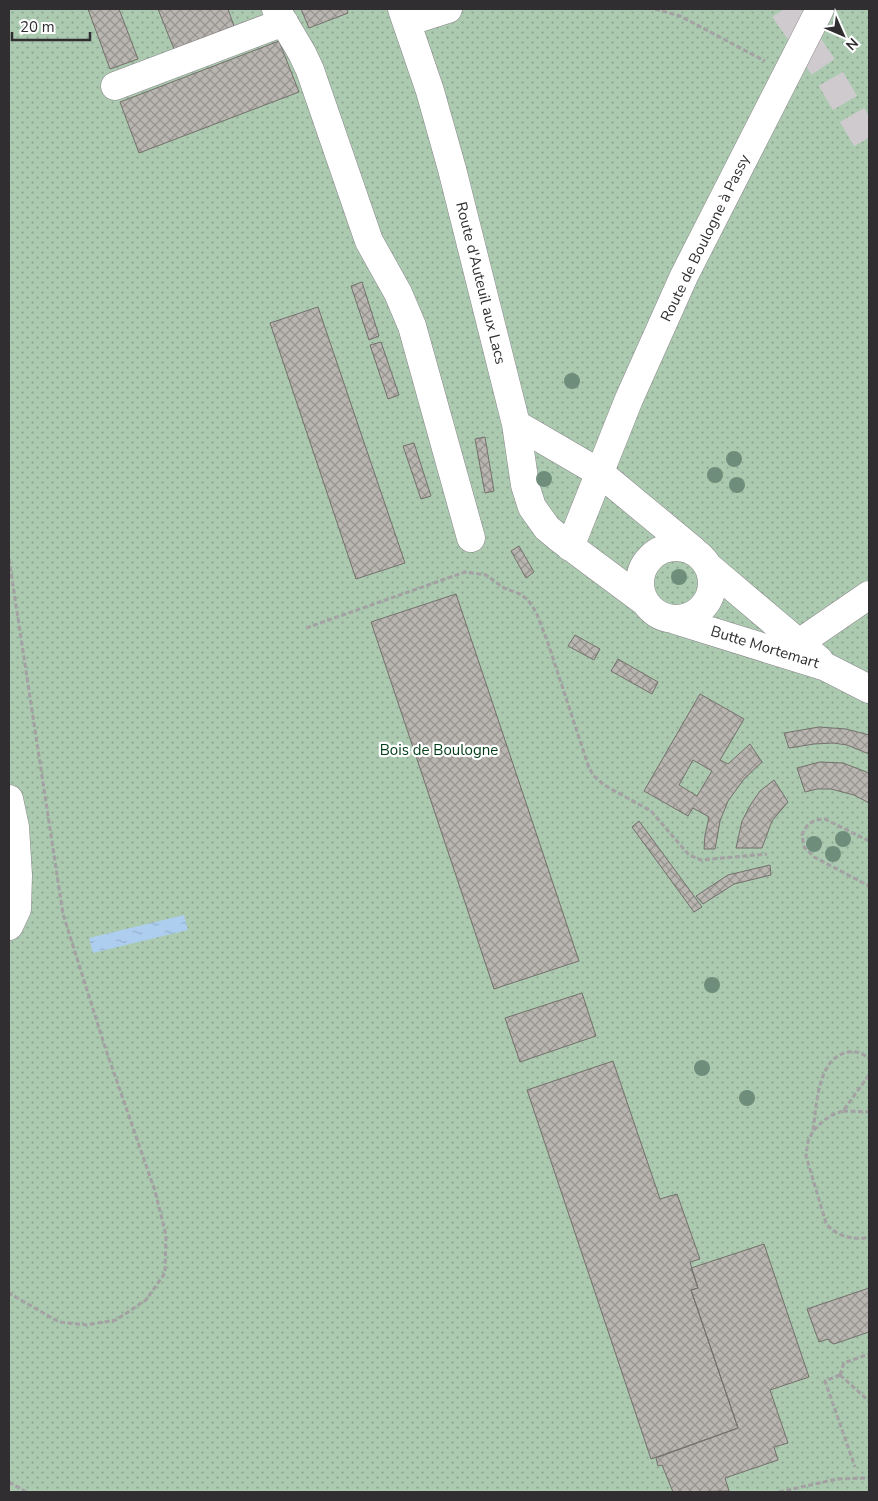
<svg xmlns="http://www.w3.org/2000/svg" width="878" height="1501" font-family="'Nunito Sans',sans-serif">
<style>
.park{fill:url(#park-dots)}
.water{fill:url(#water-ripples)}
.building{fill:url(#building-cross-hatch);stroke:#74716c;fill-rule:evenodd}
.lines{fill:none;stroke-linecap:round;stroke-linejoin:round}
.highway-tunnel{stroke:#cfcace;stroke-width:28;stroke-dasharray:28 14;stroke-linecap:butt}
.minor-casing{stroke:#8d888d;stroke-width:29}
.path{stroke:#a4a0a3;stroke-width:3;stroke-dasharray:5 2.5;stroke-linecap:butt}
.minor{stroke:#fff;stroke-width:28}
.tree{fill:#6f8d7b}
.labels{text-anchor:middle;dominant-baseline:central;stroke-width:4.5;stroke-linejoin:round;paint-order:stroke}
.street-label{font-size:15px;fill:#302e30;stroke:#fff}
.park-label{font-size:15px;fill:#003c16;stroke:#fff}
</style>
<defs>
<pattern id="park-dots" width="8" height="8" patternUnits="userSpaceOnUse" patternTransform="scale(1.25)"><rect width="8" height="8" fill="#abcab0"/><path d="M2 2h.1M6 6h.1" fill="none" stroke="#8ca490" stroke-width="1.8" stroke-linecap="round"/></pattern>
<pattern id="water-ripples" width="26" height="14" patternUnits="userSpaceOnUse" patternTransform="scale(1.25)"><rect width="26" height="14" fill="#adceef"/><path d="M2 4q2-2 4 0t4 0M15 11q2-2 4 0t4 0" fill="none" stroke="#95b1cd"/></pattern>
<pattern id="building-cross-hatch" width="8" height="8" patternUnits="userSpaceOnUse" patternTransform="scale(1.25)"><rect width="8" height="8" fill="#b9b5b0"/><path d="M0 0l8 8M0 8l8-8" fill="none" stroke="#979490"/></pattern>
</defs>
<rect width="100%" height="100%" fill="#f7f1f6"/>
<path class="park" d="M9,9H869V1492H9Z"/>
<path class="water" d="M184,915L188,930L93,953L89,938Z"/>
<path class="building" d="M88,9H119L138,59L110,69Z
M158,9H228L234,26L174,49Z
M301,9H347L348,13L309,28Z
M279,41L299,92L139,153L120,102Z
M362,282L379,336L369,340L351,286Z
M318,307L405,563L356,579L270,323Z
M381,342L399,395L388,399L370,345Z
M485,437L494,491L485,493L475,439Z
M414,443L431,496L421,499L403,446Z
M519,546L534,572L526,578L511,551Z
M456,594L579,961L494,989L371,622Z
M575,635L600,649L594,660L568,646Z
M618,659L658,682L652,694L611,671Z
M700,694L744,719L720,760L728,764L750,744L762,762L744,779L728,801L720,821L715,849H704L705,835L709,817L693,808L688,816L644,791ZM693,760L712,771L697,796L679,785Z
M819,727L846,729L869,735V754L847,745L833,743L814,744L789,748L784,733Z
M820,762L843,763L869,773V803L854,795L831,789H817L805,792L797,768Z
M774,780L788,802L772,821L762,848H736L742,821L751,804L760,791Z
M639,821L702,907L694,912L632,827Z
M770,865L771,875L734,884L703,904L696,896L728,875Z
M582,993L596,1036L520,1062L505,1018Z
M613,1061L660,1199L677,1194L700,1259L690,1262L698,1288L691,1290L738,1428L651,1459L527,1090Z
M764,1244L809,1377L770,1390L788,1443L774,1447L778,1460L725,1478L729,1491L673,1492L662,1465L658,1466L656,1458L738,1428L691,1290L698,1288L691,1268Z
M869,1288V1332L834,1344L830,1342L828,1339L819,1342L807,1309Z"/>
<g class="lines">
<path class="highway-tunnel" d="M784,9L828,74L869,144"/>
<defs>
<path id="minor" d="M276,9L302,53L310,70L369,241L398,293L412,326L471,538
M402,9L430,91L452,169L516,424L525,485L532,507L547,528L559,538L645,602
M407,22L448,9
M115,86L284,22
M516,424L600,473L693,550
M640 583a36 36 0 1 1 72 0a36 36 0 1 1-72 0Z
M570,547L629,399L684,276L820,9
M709,567L819,660
M675,620L826,667L869,689
M799,643L869,595
M9,799L15,827L18,875L17,909L9,926"/>
</defs>
<use href="#minor" class="minor-casing"/>
<path class="path" d="M655,9L680,16L765,61
M9,559L63,914L105,1047L155,1191L166,1235L165,1273L146,1300L116,1320L86,1325L59,1322L9,1293
M306,628L465,572L486,575L504,588L520,594L528,600L536,612L548,643L588,765L593,775L604,785L651,811L689,855L701,860L767,854
M869,841L825,819C813,819 806,824 802,835L804,847L814,857L869,886
M869,1075L843,1111L832,1115L823,1121L813,1131L808,1141L806,1156L826,1223C835,1236 854,1241 869,1237
M843,1111L869,1112
M813,1130C817,1105 817,1058 848,1052C856,1051 863,1053 869,1059
M840,1375L825,1381L855,1467
M840,1375L844,1363L869,1354
M840,1375L869,1401
M9,1482L26,1492
M779,1492L837,1479L869,1478"/>
<use href="#minor" class="minor"/>
</g>
<g class="tree">
<circle cx="572" cy="381" r="8"/>
<circle cx="734" cy="459" r="8"/>
<circle cx="715" cy="475" r="8"/>
<circle cx="544" cy="479" r="8"/>
<circle cx="737" cy="485" r="8"/>
<circle cx="679" cy="577" r="8"/>
<circle cx="843" cy="839" r="8"/>
<circle cx="814" cy="844" r="8"/>
<circle cx="833" cy="854" r="8"/>
<circle cx="712" cy="985" r="8"/>
<circle cx="702" cy="1068" r="8"/>
<circle cx="747" cy="1098" r="8"/>
</g>
<g class="labels">
<g class="street-label">
<text transform="translate(705 238) rotate(-64)">Route de Boulogne à Passy</text>
<text transform="translate(481 283) rotate(76)">Route d'Auteuil aux Lacs</text>
<text transform="translate(765 647) rotate(17)">Butte Mortemart</text>
</g>
<g class="park-label">
<text x="439" y="750">Bois de Boulogne</text>
</g>
</g>
<rect width="878" height="1501" fill="none" stroke="#302e30" stroke-width="20"/>
<g transform="translate(843 35) rotate(135)" stroke="#ffffff" stroke-width="4" paint-order="stroke">
<path d="M0-4L9 19L0 12L-9 19Z" fill="#302e30"/>
<text y="-8" font-size="14" font-weight="bold" text-anchor="middle" fill="#302e30">N</text>
</g>
<path d="M12 32v8h78v-8" fill="none" stroke="#302e30" stroke-width="2.5"/>
<text x="20" y="32" font-size="15" fill="#302e30" stroke="#ffffff" stroke-width="4" paint-order="stroke">20 m</text>
</svg>
